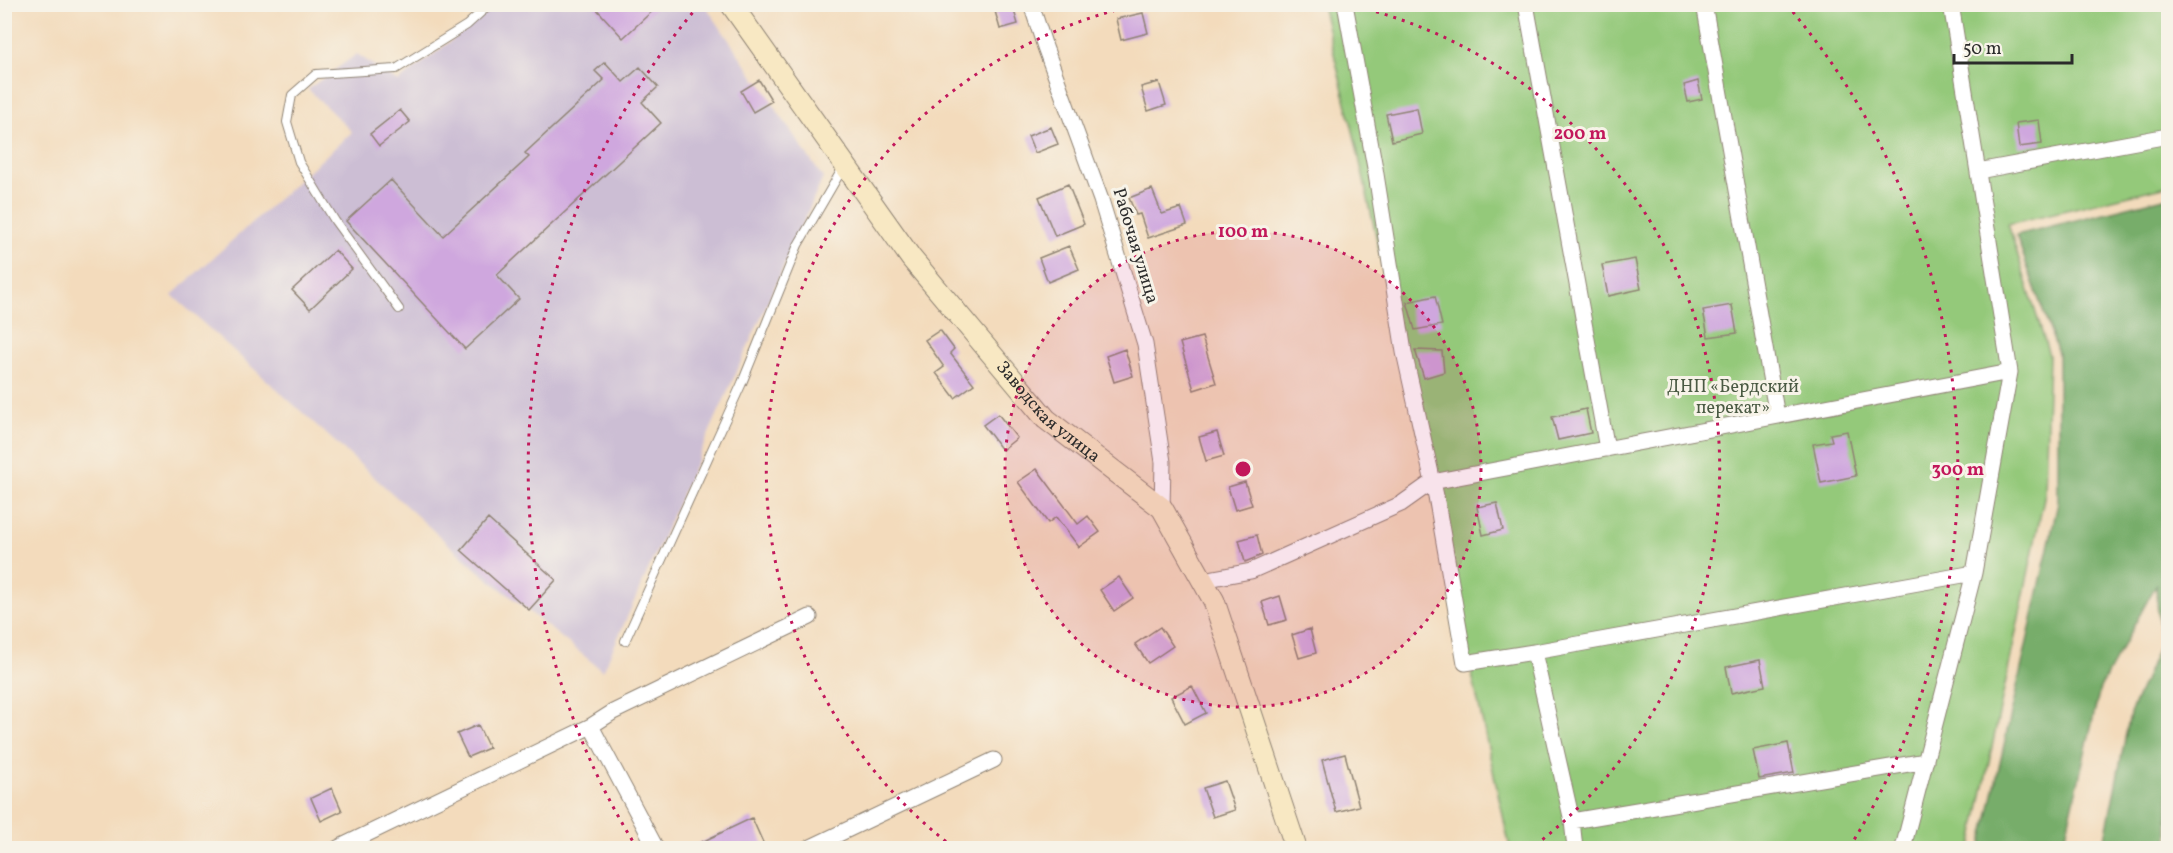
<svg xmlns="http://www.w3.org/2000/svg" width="2173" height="853" font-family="Vollkorn,serif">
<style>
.industrial{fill:#ccbed4}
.green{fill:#94c97a;stroke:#607a52;stroke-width:1.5}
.forest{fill:#77ad6a;stroke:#516c4a;stroke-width:1.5}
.building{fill:#cfa7de}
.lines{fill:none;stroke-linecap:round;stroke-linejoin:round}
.lane-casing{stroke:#8f8374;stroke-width:10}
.street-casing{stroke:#8f8374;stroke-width:17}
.secondary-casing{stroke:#8f8374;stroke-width:23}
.lane{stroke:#fff;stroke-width:8}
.street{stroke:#fff;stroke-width:15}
.secondary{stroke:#f8e8c3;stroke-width:21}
.ring{fill:none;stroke:#c2185b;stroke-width:3;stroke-dasharray:3 6}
.labels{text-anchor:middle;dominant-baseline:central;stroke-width:6;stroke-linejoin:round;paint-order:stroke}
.street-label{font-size:18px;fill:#2b2b2b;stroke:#f7f3e8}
.park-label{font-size:18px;fill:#4a5a43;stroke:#f7f3e8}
.centre{fill:#c2185b;stroke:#f7f3e8;stroke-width:3}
.ring-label{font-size:18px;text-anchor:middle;font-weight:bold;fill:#c2185b;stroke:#f7f3e8;stroke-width:6;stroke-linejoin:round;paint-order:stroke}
</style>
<rect width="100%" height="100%" fill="#f7f3e8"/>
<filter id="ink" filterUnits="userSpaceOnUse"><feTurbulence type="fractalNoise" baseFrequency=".0167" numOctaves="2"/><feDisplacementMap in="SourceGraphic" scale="12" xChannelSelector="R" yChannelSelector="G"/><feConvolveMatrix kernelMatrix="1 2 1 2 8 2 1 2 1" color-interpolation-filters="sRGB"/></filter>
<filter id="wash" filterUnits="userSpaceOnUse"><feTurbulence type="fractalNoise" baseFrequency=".008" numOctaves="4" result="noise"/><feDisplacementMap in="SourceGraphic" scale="24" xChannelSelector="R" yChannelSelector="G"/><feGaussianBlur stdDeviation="1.35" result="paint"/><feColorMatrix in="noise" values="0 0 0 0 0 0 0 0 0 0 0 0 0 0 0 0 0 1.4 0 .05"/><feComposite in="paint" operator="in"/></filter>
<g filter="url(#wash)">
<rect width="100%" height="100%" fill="#f3dbbc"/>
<path class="industrial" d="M497,5H705L823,178L603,671L476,569L172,295L352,132L308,89L357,54L398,82Z"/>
<path class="green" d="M1322,5H2168V186L2008,224L2049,355L2045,493L1971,848H1510L1354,135Z"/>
<path class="forest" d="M2168,197V848H2103L2130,714L2160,643L2156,585L2100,688L2063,848H1981L2058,503V353L2016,235Z"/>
<g id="blocks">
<path class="building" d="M592,4H660L623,38Z
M993,4H1012L1018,24L1000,29Z
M1143,13L1148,33L1121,40L1116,19Z
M605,62L623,82L640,67L658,87L642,102L661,123L497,275L519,299L465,349L346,221L391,180L443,236L529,157L525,153L604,80L595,71Z
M759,80L772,101L753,112L741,91Z
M1698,81L1702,99L1688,102L1684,85Z
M1159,82L1166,105L1148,111L1141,87Z
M1417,108L1422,134L1392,141L1386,114Z
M400,110L410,122L379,146L370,134Z
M2039,120L2042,144L2019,147L2016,123Z
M1051,127L1058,144L1035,153L1028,136Z
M1068,184L1084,224L1055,236L1039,197Z
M1152,189L1162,214L1181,208L1187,225L1148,238L1140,214L1136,215L1129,198Z
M1069,246L1079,269L1048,282L1039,258Z
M335,250L352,269L310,309L292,290Z
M1635,259L1641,289L1608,296L1602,265Z
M1435,296L1442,325L1415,330L1407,302Z
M1732,305L1737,333L1708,337L1703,310Z
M940,330L954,349L950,353L974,384L955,398L936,373L944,367L925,340Z
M1202,337L1216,383L1194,390L1180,343Z
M1125,349L1133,376L1114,382L1106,356Z
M1415,350L1442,351L1444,372L1424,378Z
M1586,409L1591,433L1558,440L1552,417Z
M998,414L1017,438L1002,450L983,425Z
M1847,431L1856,476L1821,483L1813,444L1832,441L1830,434Z
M1217,432L1224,456L1206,461L1199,437Z
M1037,469L1078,524L1088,516L1100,532L1079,547L1056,517L1048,523L1018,482Z
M1245,482L1252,505L1235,510L1228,487Z
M1497,503L1503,530L1483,535L1477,507Z
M488,519L556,580L529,610L461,550Z
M1257,535L1262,555L1245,562L1239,540Z
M1119,577L1133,598L1114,611L1100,590Z
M1280,596L1287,620L1269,625L1262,602Z
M1160,627L1173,646L1148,663L1135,644Z
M1310,629L1316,653L1299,658L1292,635Z
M1760,660L1765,686L1731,693L1726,667Z
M1192,686L1206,713L1185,724L1171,697Z
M478,725L489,748L468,757L457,734Z
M1788,743L1794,773L1759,779L1753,750Z
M1345,754L1359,806L1336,812L1322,760Z
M1225,781L1235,810L1213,817L1203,788Z
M332,788L342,811L321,821L311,798Z
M752,818L764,845L756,849H687Z"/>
</g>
</g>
<g filter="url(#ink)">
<use href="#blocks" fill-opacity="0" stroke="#8f8374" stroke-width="1.5"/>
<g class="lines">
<defs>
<path id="lane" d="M399,309L335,221L299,162L287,122L292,95L316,74L396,69L467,25L490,4
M625,641L742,383L798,245L844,166"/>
<path id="street" d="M1031,4L1045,47L1101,200L1145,344L1163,462L1162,508
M1345,4L1375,168L1404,352L1436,496L1465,663L1534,652L1572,821L1575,848
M1526,4L1607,449
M1704,4L1777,416
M1951,4L2010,372
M1978,171L2168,136
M1203,580L1251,571L1401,504L1432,482L2010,372L1974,573L1903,848
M1534,652L1974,573
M591,726L613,712L810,617
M1572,821L1926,761
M338,848L591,726L656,848
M809,848L994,760"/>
<g id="secondary">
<path id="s1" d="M731,4L911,258L1046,419L1162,508L1214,601L1296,848"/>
</g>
</defs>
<use href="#lane" class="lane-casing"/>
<use href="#street" class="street-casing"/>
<use href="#secondary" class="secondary-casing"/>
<use href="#lane" class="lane"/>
<use href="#street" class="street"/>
<use href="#secondary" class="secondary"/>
</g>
</g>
<circle cx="1243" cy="469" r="238" fill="#c2185b" fill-opacity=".12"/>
<g class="ring">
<circle cx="1243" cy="469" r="238"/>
<path d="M953 847A476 476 0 0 1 1136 5M1350 5A476 476 0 0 1 1533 847"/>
<path d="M637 848A715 715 0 0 1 699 5M1787 5A715 715 0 0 1 1849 848"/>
</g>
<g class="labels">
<g class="street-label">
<text transform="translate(1135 246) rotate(73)">Рабочая улица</text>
<text stroke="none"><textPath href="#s1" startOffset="518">Заводская улица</textPath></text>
</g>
<g class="park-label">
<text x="1733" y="387">ДНП «Бердский<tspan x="1733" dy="21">перекат»</tspan></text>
</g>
</g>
<circle cx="1243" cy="469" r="9" class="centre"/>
<g class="ring-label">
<text x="1580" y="139">200 m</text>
<text x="1243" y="237">100 m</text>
<text x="1958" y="475">300 m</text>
</g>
<rect width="2173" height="853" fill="none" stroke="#f7f3e8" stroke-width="24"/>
<path d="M1954 54v9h118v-9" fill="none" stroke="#2b2b2b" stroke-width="3"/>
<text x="1963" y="54" font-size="18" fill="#2b2b2b" stroke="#f7f3e8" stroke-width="4.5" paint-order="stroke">50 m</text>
</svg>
